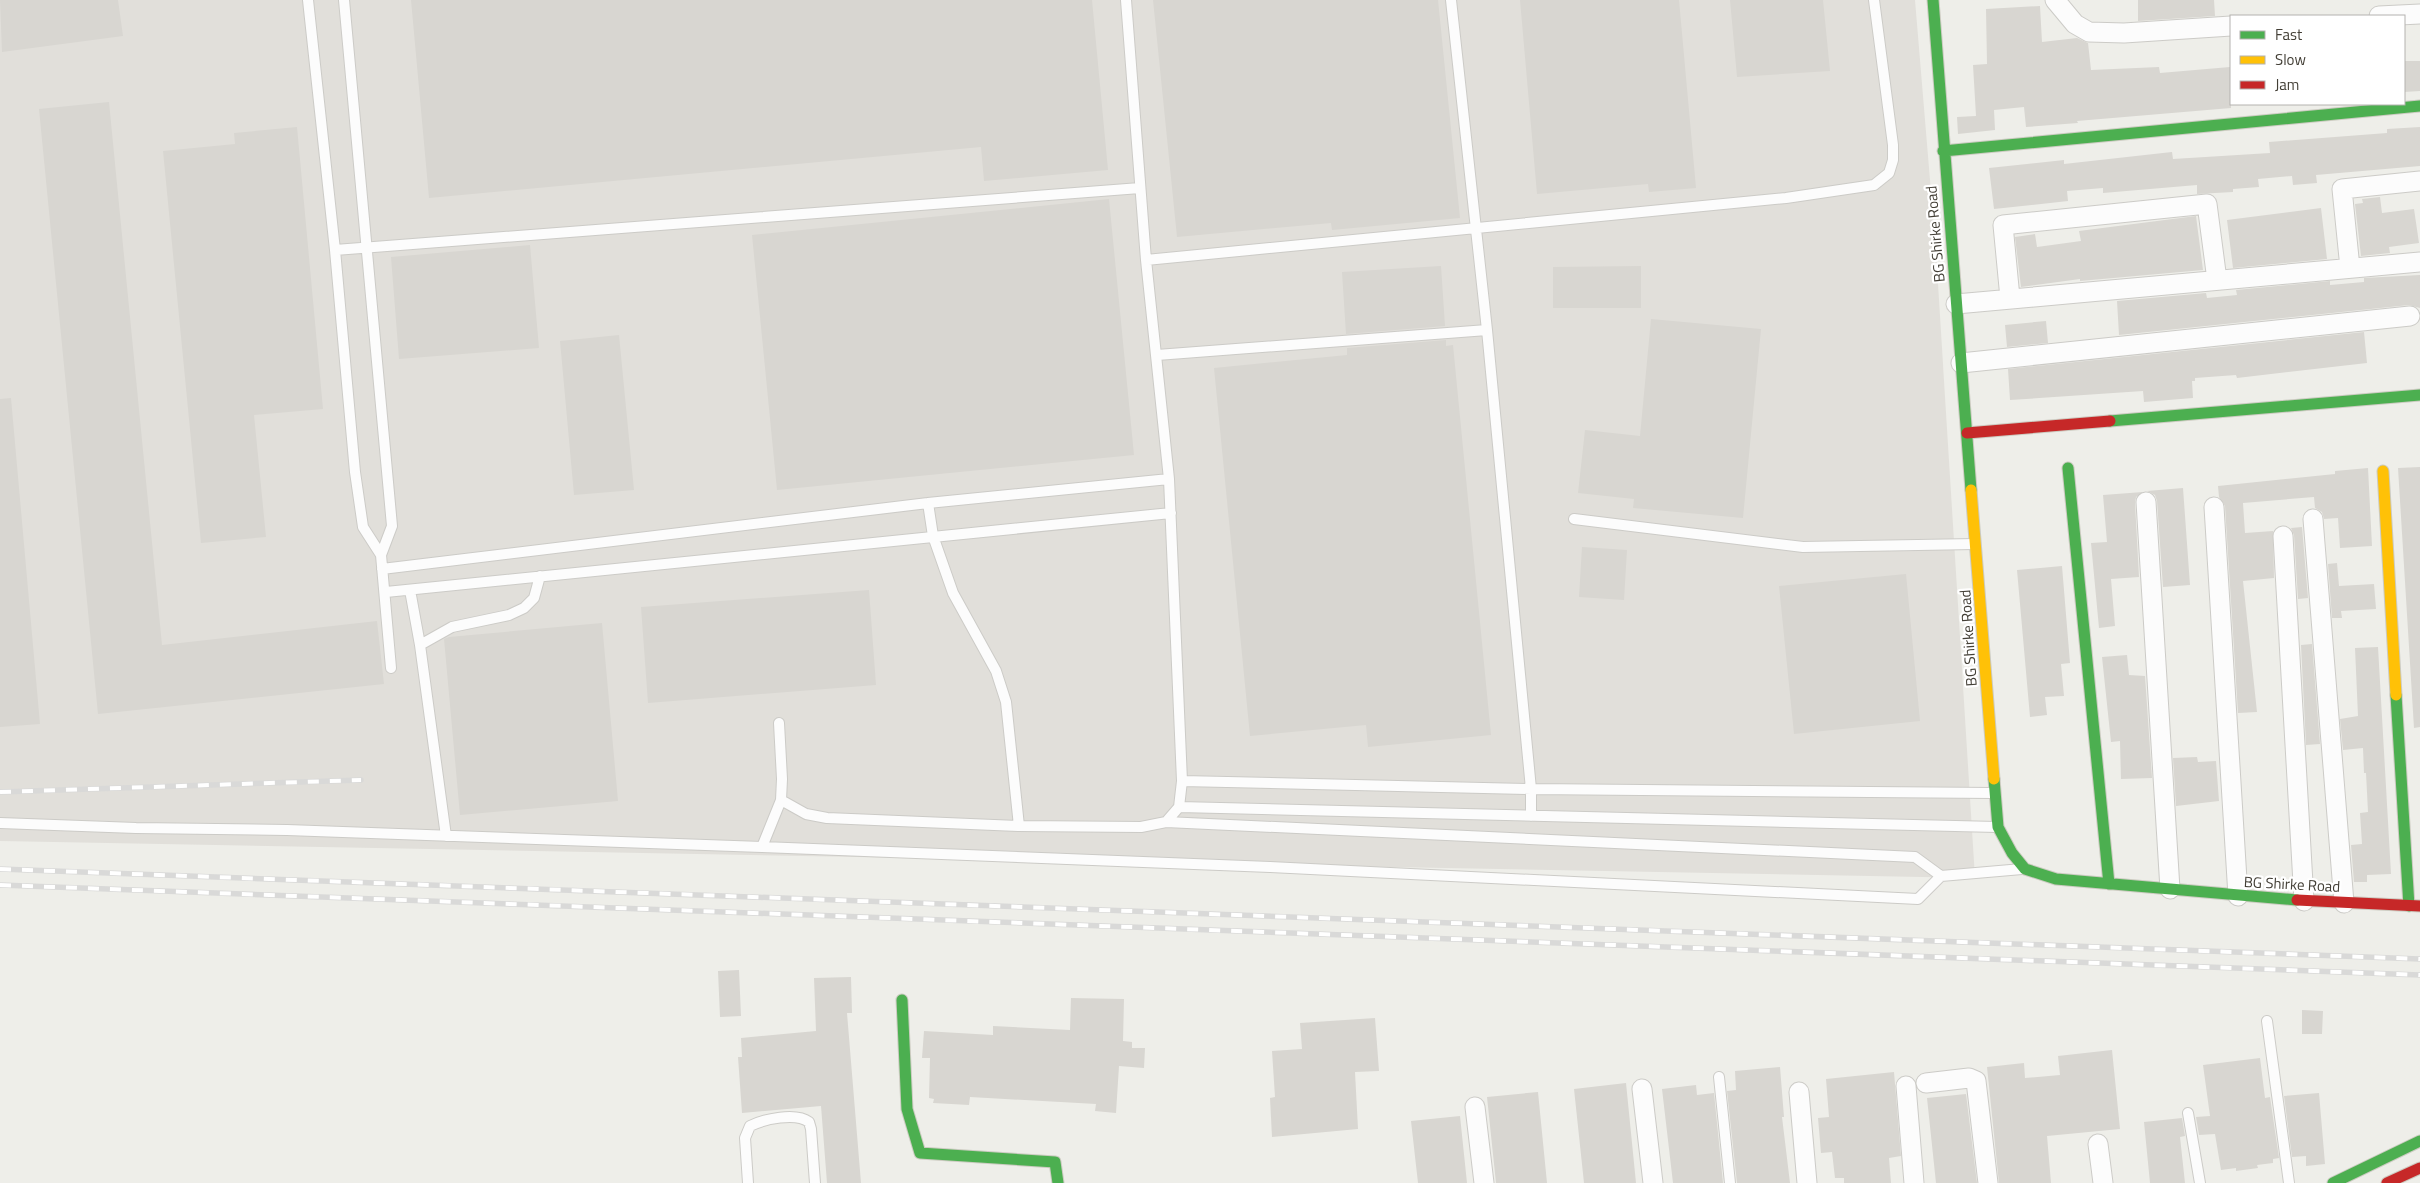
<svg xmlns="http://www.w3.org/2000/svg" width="2420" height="1183" font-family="'Titillium Web',sans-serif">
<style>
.industrial{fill:#e1dfda}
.building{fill:#d8d6d1}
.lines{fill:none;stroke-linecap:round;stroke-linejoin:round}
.lane-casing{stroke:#cccbc7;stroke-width:12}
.street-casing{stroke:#cccbc7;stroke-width:21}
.fast-casing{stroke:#cccbc1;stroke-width:13}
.slow-casing{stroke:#cccbc1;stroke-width:13}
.jam-casing{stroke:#cccbc1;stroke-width:13}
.lane{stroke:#fcfcfc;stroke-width:10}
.street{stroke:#fcfcfc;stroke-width:19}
.fast{stroke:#4caf50;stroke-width:11}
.slow{stroke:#ffc107;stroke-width:11}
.jam{stroke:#c62828;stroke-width:11}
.rail-casing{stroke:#d9d9d8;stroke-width:5.5}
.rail{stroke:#fff;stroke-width:4;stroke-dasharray:11;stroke-linecap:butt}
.labels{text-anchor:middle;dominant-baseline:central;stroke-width:4.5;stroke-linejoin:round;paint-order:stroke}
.street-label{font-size:15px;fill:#433f36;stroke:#fff}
</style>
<rect width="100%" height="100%" fill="#eeeee9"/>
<path class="industrial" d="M0,0H1915L1936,252L1975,878L0,841Z"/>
<path class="building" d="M0,0H118L123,36L2,52Z
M411,0H1092L1108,170L984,181L981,147L429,198Z
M1153,0H1438L1460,218L1332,230L1331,223L1177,237Z
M1520,0H1679L1696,188L1649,192L1648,184L1537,194Z
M1730,0H1823L1830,71L1737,77Z
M2138,0H2214L2215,16L2138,21Z
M2040,6L2042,42L2077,38L2088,43L2091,70L2159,67L2160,73L2230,67L2231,108L2077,121L2078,123L2026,127L2024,107L1994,110L1995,130L1958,134L1957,117L1976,116L1973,65L1987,64L1986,9Z
M2404,61H2420V91L2404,92Z
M109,102L162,645L377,621L384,684L98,714L39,109Z
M297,127L323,409L254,415L266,537L201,543L163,151L235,144L234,133Z
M2420,127V166L2316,175L2317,183L2293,185L2292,176L2258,179L2259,187L2233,189V192L2197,194V185L2103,193V188L2067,191L2068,201L1994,209L1989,168L2064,160V164L2172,152L2173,159L2270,153L2269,142L2387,133V129Z
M2380,197L2382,213L2414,209L2419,243L2389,247L2390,253L2361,256L2355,204L2363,203L2362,199Z
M1109,199L1134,455L777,490L752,235Z
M2321,208L2327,259L2233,268L2227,220Z
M2196,216L2203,270L2080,281V279L2021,287L2015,237L2035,234L2037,247L2081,241L2079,231Z
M530,245L539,348L399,359L391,257Z
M1441,266L1445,326L1346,334L1342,272Z
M1641,266V308H1553V267Z
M2420,275V308L2409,305L2119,335L2117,301L2206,293L2207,298L2237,295L2236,290L2330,281V285L2364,282V278Z
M1651,319L1761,329L1743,518L1633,508L1634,499L1578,493L1585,430L1640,436Z
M2046,321L2048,343L2007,347L2005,325Z
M2364,332L2367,363L2237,378L2236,375L2195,378V381H2192L2193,398L2144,402L2143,391L2010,400L2008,369Z
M619,335L634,490L574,495L560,341Z
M1446,340V346L1453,345L1491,735L1368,747L1366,725L1250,736L1214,368L1347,355V348Z
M11,398L40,724L0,727V399Z
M2420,467V727L2414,728L2398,468Z
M2368,468L2372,546L2340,548L2338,518L2324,519L2322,512L2315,508L2314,497L2243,503L2245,533L2273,531L2274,578L2243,581L2257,712L2238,713L2225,506L2219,497L2218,486L2335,474V471Z
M2183,488L2190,585L2163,587L2157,501L2155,495L2147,491Z
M2143,492L2136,497L2135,503L2139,577L2111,579L2115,626L2099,628L2091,543L2107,542L2103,495Z
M2302,527L2308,598L2298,599L2294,535L2291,528Z
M1582,547L1627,550L1624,600L1579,597Z
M2337,563L2339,586L2374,584L2376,609L2341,611L2342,618H2332L2328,564Z
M2062,566L2070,663L2061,664L2064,696L2045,697L2047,715L2030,717L2017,570Z
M1906,574L1920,721L1794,734L1779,586Z
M869,590L876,685L648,703L641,607Z
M602,623L618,801L460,815L444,639L449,637Z
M2312,644L2320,744L2306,745L2301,645Z
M2378,647L2391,874L2367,875V882H2354L2351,845L2362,844L2360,813L2368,812L2366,773H2364L2363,748L2343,750L2340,719L2358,716L2355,648Z
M2127,655L2129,675L2145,676L2152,778L2121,779L2120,741L2111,742L2102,657Z
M2197,757L2198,762L2216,761L2219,801L2176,806L2173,758Z
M739,970L741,1016L720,1017L718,971Z
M851,977L852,1013H847L861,1183H827L821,1106L742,1113L738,1057H742L741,1038L816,1031L814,978Z
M1071,998L1124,999L1123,1041L1132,1042V1048H1145L1144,1068L1119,1066L1116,1113L1095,1111L1096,1104L970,1097L969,1105L933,1103L934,1099L929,1098L930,1058H922L924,1031L993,1035V1026L1070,1030Z
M2302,1010L2323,1011L2322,1034H2302Z
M1375,1018L1379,1071L1355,1072L1358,1129L1272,1137L1270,1098L1275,1097L1272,1051L1302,1049L1300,1023Z
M2112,1050L2120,1129L2047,1136L2051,1183H1999L1987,1067L2024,1063L2025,1078L2060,1075L2058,1056Z
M2260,1058L2265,1098L2270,1097L2279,1158L2273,1159V1163L2257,1165L2258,1168L2236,1171V1168L2221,1170L2215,1134L2199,1135L2196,1117L2210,1116L2203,1065Z
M1780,1067L1784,1117H1782L1790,1183H1737L1727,1091L1736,1090L1735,1071Z
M1894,1072L1901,1156L1889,1158L1891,1183H1844V1178H1835L1832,1152L1821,1153L1818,1118L1829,1117L1826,1079Z
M1626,1083L1636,1183H1584L1574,1089Z
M1696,1085L1697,1095L1714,1093L1723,1183H1673L1662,1089Z
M1538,1092L1547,1183H1496L1487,1097Z
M2319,1093L2325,1164L2306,1166V1156L2292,1157L2284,1096Z
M1966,1094L1977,1183H1936L1927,1098Z
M1460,1116L1467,1183H1418L1411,1121Z
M2182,1118L2185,1136L2180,1137L2185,1183H2150L2144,1122Z"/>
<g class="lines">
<defs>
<path id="lane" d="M308,0L335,250L355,472L363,527L381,555
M344,0L392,526L381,555L391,668
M1451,0L1487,330L1531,789V816
M335,250L1140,188
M1146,260L1786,198L1874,185L1889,173L1893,160V145L1874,0
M1157,355L1487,330
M928,503L933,536L953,593L996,671L1006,702L1019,826
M1574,519L1803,547L1975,544
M382,569L928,503L1169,479
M410,590L420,645
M386,592L1171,513
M779,723L782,779L781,800
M1182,781L1531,789L1993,793
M1179,807L1997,827
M1166,822L1915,857L1941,876L2022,869
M0,823L136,828L287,830L762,847L781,800L806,814L827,818L1019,826L1141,827L1166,822L1179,807L1182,781L1169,479L1146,260L1126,0
M446,836L420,645L452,627L509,615L524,608L534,598L540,576
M762,847L1270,867L1918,899L1941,876
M2267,1021L2289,1183
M1719,1077L1730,1183
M2188,1113L2200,1183
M748,1183L745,1138L750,1126C764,1119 796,1112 809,1122L811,1129L815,1183"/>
<path id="street" d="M2055,0L2075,24L2089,32L2124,33L2231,26
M2379,16L2420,14
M2350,268L2342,189L2420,181
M2010,298L2003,225L2207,204L2217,280
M1956,304L2420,262
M1961,363L2410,316
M2146,502L2170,889
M2214,507L2238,896
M2313,519L2344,903
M2283,536L2304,901
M1926,1083L1969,1078L1976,1081L1988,1183
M1906,1086L1914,1183
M1642,1089L1653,1183
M1799,1092L1807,1183
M1475,1107L1484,1183
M2098,1144L2103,1183"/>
<path id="fast" d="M1933,0L1971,490
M1943,151L2420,106
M2110,421L2420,395
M2068,468L2109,884
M2396,695L2409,906
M1994,779L1998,827L2012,853L2025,869L2056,879L2297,900
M902,1000L907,1109L920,1153L1055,1162L1058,1183
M2333,1183L2420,1141"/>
<path id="slow" d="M2383,471L2396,695
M1971,490L1994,779"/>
<path id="jam" d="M1967,433L2110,421
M2297,900L2420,906
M2387,1183L2420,1168"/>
</defs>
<use href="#lane" class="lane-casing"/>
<use href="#street" class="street-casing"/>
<use href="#fast" class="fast-casing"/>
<use href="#slow" class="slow-casing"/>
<use href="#jam" class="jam-casing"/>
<use href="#lane" class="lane"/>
<use href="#street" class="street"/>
<use href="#fast" class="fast"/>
<use href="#slow" class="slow"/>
<use href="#jam" class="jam"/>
<defs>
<path id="rail" d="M0,792L361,780
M0,869L2420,959
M0,885L2420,975"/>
</defs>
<use href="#rail" class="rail-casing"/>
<use href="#rail" class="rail"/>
</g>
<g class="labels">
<g class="street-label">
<text transform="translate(1935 234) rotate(-95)">BG Shirke Road</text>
<text transform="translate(1968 638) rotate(-94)">BG Shirke Road</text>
<text transform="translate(2292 884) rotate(3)">BG Shirke Road</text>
</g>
</g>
<rect x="2230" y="15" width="175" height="90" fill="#ffffff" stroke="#b4b2af"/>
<rect x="2240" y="31" width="25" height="8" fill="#4caf50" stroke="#b4b2af"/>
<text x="2275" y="40" font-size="15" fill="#433f36">Fast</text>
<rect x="2240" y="56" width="25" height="8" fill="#ffc107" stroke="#b4b2af"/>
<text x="2275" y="65" font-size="15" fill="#433f36">Slow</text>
<rect x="2240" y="81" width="25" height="8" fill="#c62828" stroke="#b4b2af"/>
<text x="2275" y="90" font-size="15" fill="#433f36">Jam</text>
</svg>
